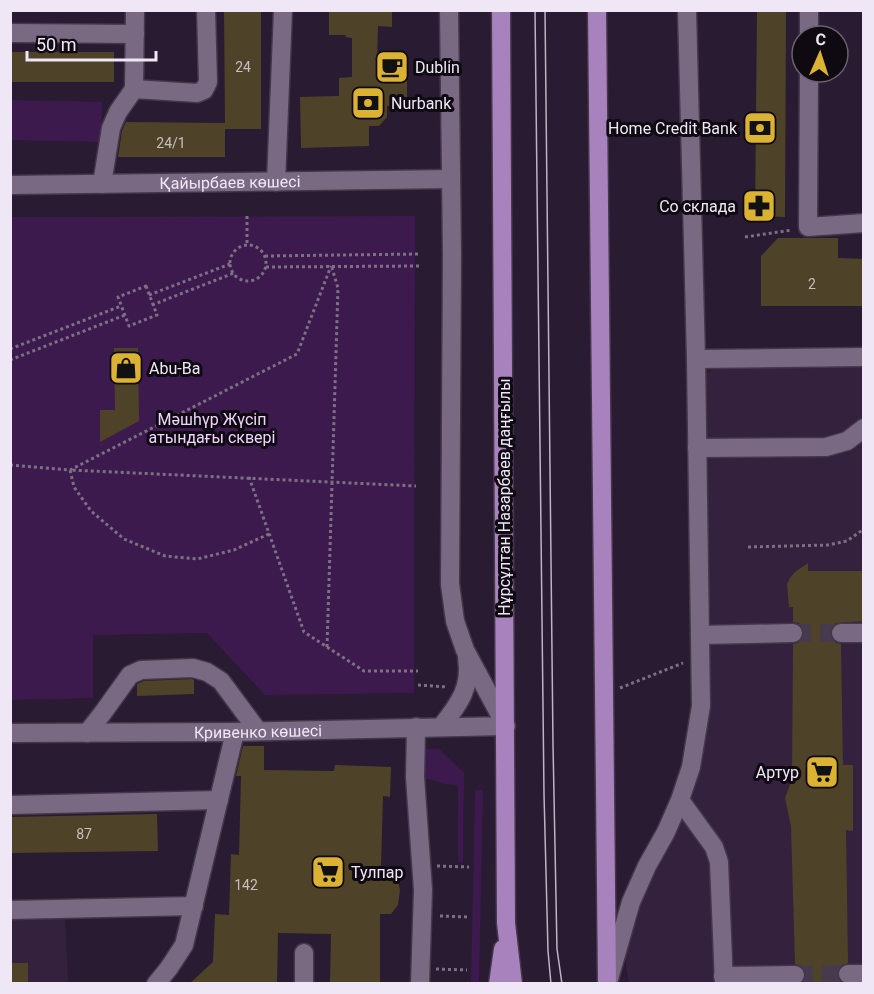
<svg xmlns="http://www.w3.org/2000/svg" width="874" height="994" font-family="Roboto,sans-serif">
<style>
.built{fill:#33213d}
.green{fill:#3c1a4d}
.building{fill:#4e4328}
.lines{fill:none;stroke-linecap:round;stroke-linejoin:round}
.minor-tunnel{stroke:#473a4f;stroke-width:18;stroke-dasharray:18 9;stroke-linecap:butt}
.minor-casing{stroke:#433749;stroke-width:21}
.major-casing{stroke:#433749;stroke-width:21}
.path{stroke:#7c7083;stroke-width:3;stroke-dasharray:3 3;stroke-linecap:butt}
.minor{stroke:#796982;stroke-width:18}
.major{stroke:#a882bc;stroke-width:18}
.tram{stroke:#beb4c5;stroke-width:1.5}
.labels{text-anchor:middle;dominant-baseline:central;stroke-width:6;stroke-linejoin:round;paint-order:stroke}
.number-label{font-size:14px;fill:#c8bec2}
.poi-label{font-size:16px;fill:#f0e7f6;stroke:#0f0912;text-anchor:start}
.street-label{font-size:16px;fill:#f0e7f6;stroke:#0f0912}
.park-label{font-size:16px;fill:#eed4fc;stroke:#0f0912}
</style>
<rect width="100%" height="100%" fill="#291b31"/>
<path class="built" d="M863,365V983L629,984L626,966L625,945L629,924L698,772L703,377L706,373L718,367Z
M65,918L68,980L65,983H11L10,920Z"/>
<path class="green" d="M11,100L102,102L101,142L11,140Z
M415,216L414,693L265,695L207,633L93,635V698L11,700L10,217Z
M422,749H439L464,773L463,862H458V785L445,784L425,778L421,771Z
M475,790H483L479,984L471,983Z"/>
<path class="building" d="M224,10H261V129H225V157H118L122,131L126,122L225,123Z
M329,10H392V27L378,26L377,62L407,61V106H387V117L379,126H369V146L301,148L300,97L339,96V78L352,77V38L345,37L346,35H329Z
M757,10H786L785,217L755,216Z
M10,52H114V82H10Z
M778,238H838V258L864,259V306H761V256Z
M114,348H138L139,421L100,442V410H115Z
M808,563V571H864V621L836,623L832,627L830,632L832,639L836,643L841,644L843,765H853V831L846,830L848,963L842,965L839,968L837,973L838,979L842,984H802L805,980L806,975L805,970L801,966L795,964L791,826L785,798L792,779L793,644L798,643L803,639L804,632L803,628L799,623L793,622V607H789L787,584L790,578L795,572Z
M192,679L194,680V694L137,696V684L144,681Z
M243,746H264V770L334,771L335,765L391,767L390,797L383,796L381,866L391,867L397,877L400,890L398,905L391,914H380V984H330L331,934L278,933L277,984H189L213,962L215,914L229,915L231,854L239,855L241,776H236Z
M157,814L158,851L10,853V817Z
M10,963H28V984H10Z"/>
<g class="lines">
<path class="minor-tunnel" d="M793,633H841
M795,975L848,974"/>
<defs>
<g id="minor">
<path d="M10,33L135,34"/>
<path d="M809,36V10"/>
<path d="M809,72L808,227L864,223"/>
<path d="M134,89L135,10"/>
<path d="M276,182L283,10"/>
<path d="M102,184L111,128L118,112L134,89L197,93L204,90L208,82L206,10"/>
<path id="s1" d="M10,185L451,179"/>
<path d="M696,359L864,357"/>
<path d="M697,448L826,447L847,441L864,428"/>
<path d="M841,633H864"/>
<path d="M700,635L793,633"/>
<path d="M416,727L415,777L423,890L420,984"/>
<path d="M441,727C458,705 472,688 467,658"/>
<path id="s2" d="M10,733L235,732L506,726L465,650L455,621L450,584L452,256L449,10"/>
<path d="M87,733L102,714L130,675L141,670L193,668L207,672L221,681L258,731"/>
<path d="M680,800L714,847L719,862L724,984"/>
<path d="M10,805L219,800"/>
<path d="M10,910L194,906"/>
<path d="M848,974H864"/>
<path d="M723,976L795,975"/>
<path d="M609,979L631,902L647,866L666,832L680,800L691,767L701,706L696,359L687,10"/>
<path d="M156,984L169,968L184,945L235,732"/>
<path d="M304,984V953"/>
</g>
<path id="major" d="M501,10L506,923L513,984
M597,10L607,984
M498,984L503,949"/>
</defs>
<use href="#minor" class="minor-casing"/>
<use href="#major" class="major-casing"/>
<path class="path" d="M247,216V245
M745,237L792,230
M230 263a18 18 0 1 1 36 0a18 18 0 1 1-36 0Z
M265,256L419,254
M266,267L419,266
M146,286L157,315L129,326L118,297Z
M149,295L230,264
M152,305L234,273
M10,349L121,306
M10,360L125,315
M10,465L70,470L297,354L331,266
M249,477L304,632L364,671H418
M269,534L234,550L197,559L165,556L124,539L91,511L74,487L70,470L416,486
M748,547L828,545L847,541L864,529
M327,647L338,288L332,268
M418,685L447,687
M620,688L683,663
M437,866L469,867
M440,916L468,917
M436,969L467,970"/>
<use href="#minor" class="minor"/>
<use href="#major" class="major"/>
<path class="tram" d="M535,10L544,794L548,951L551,984
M545,10L553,744L557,949L562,984"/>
</g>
<defs>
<symbol id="cafe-square" viewBox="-11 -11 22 22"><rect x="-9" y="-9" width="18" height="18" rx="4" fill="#dcb233" stroke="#0f0912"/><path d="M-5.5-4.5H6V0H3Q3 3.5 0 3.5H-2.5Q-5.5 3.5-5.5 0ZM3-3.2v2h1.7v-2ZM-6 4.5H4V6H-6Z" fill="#111"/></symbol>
<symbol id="bank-square" viewBox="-11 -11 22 22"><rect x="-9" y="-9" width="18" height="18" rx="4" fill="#dcb233" stroke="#0f0912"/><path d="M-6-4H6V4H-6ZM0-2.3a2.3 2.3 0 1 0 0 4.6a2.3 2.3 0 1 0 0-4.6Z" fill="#111"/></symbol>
<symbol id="pharmacy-square" viewBox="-11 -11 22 22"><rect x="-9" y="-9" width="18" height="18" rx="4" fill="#dcb233" stroke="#0f0912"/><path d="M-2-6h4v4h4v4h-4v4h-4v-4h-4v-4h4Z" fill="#111"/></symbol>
<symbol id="shop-square" viewBox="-11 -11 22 22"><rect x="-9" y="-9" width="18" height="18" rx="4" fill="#dcb233" stroke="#0f0912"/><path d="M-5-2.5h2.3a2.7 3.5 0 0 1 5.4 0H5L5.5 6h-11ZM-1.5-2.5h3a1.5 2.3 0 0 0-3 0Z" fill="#111"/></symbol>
<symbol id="supermarket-square" viewBox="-11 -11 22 22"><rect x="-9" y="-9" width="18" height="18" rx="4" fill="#dcb233" stroke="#0f0912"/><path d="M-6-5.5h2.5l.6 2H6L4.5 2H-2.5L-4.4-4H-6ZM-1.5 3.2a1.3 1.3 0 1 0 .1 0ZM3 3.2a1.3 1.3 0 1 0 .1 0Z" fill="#111"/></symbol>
</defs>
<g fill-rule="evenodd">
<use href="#cafe-square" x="373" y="48" width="38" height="38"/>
<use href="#bank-square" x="349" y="84" width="38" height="38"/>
<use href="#bank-square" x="741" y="109" width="38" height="38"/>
<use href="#pharmacy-square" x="740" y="187" width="38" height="38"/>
<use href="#shop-square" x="107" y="349" width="38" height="38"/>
<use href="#supermarket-square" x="803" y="753" width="38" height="38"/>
<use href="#supermarket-square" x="309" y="853" width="38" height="38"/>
</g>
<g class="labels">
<g class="number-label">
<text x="243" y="67">24</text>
<text x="171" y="143">24/1</text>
<text x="812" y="284">2</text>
<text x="84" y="834">87</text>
<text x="246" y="885">142</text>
</g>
<g class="poi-label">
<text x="415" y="67">Dublin</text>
<text x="391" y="103">Nurbank</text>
<text x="737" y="128" text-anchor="end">Home Credit Bank</text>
<text x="736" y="206" text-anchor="end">Со склада</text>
<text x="149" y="368">Abu-Ba</text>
<text x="799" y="772" text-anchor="end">Артур</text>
<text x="351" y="872">Тулпар</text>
</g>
<g class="street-label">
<text stroke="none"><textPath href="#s1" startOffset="220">Қайырбаев көшесі</textPath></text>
<text transform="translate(504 497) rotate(-90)">Нұрсұлтан Назарбаев даңғылы</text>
<text stroke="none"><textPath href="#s2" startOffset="248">Кривенко көшесі</textPath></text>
</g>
<g class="park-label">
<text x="212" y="419">Мәшһүр Жүсіп<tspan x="212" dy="18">атындағы сквері</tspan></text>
</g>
</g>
<rect width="874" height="994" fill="none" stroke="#f0e7f6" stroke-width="24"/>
<g transform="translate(820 54) rotate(3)"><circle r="28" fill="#0f0912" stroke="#69626d" stroke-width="1.5"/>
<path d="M0-4.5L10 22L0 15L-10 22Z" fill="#dcb233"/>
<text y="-9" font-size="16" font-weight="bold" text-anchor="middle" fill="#f0e7f6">С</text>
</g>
<path d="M27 51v9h129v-9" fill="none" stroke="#f0e7f6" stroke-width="3"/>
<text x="36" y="51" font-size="18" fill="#f0e7f6" stroke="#0f0912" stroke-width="4.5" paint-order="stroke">50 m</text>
</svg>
